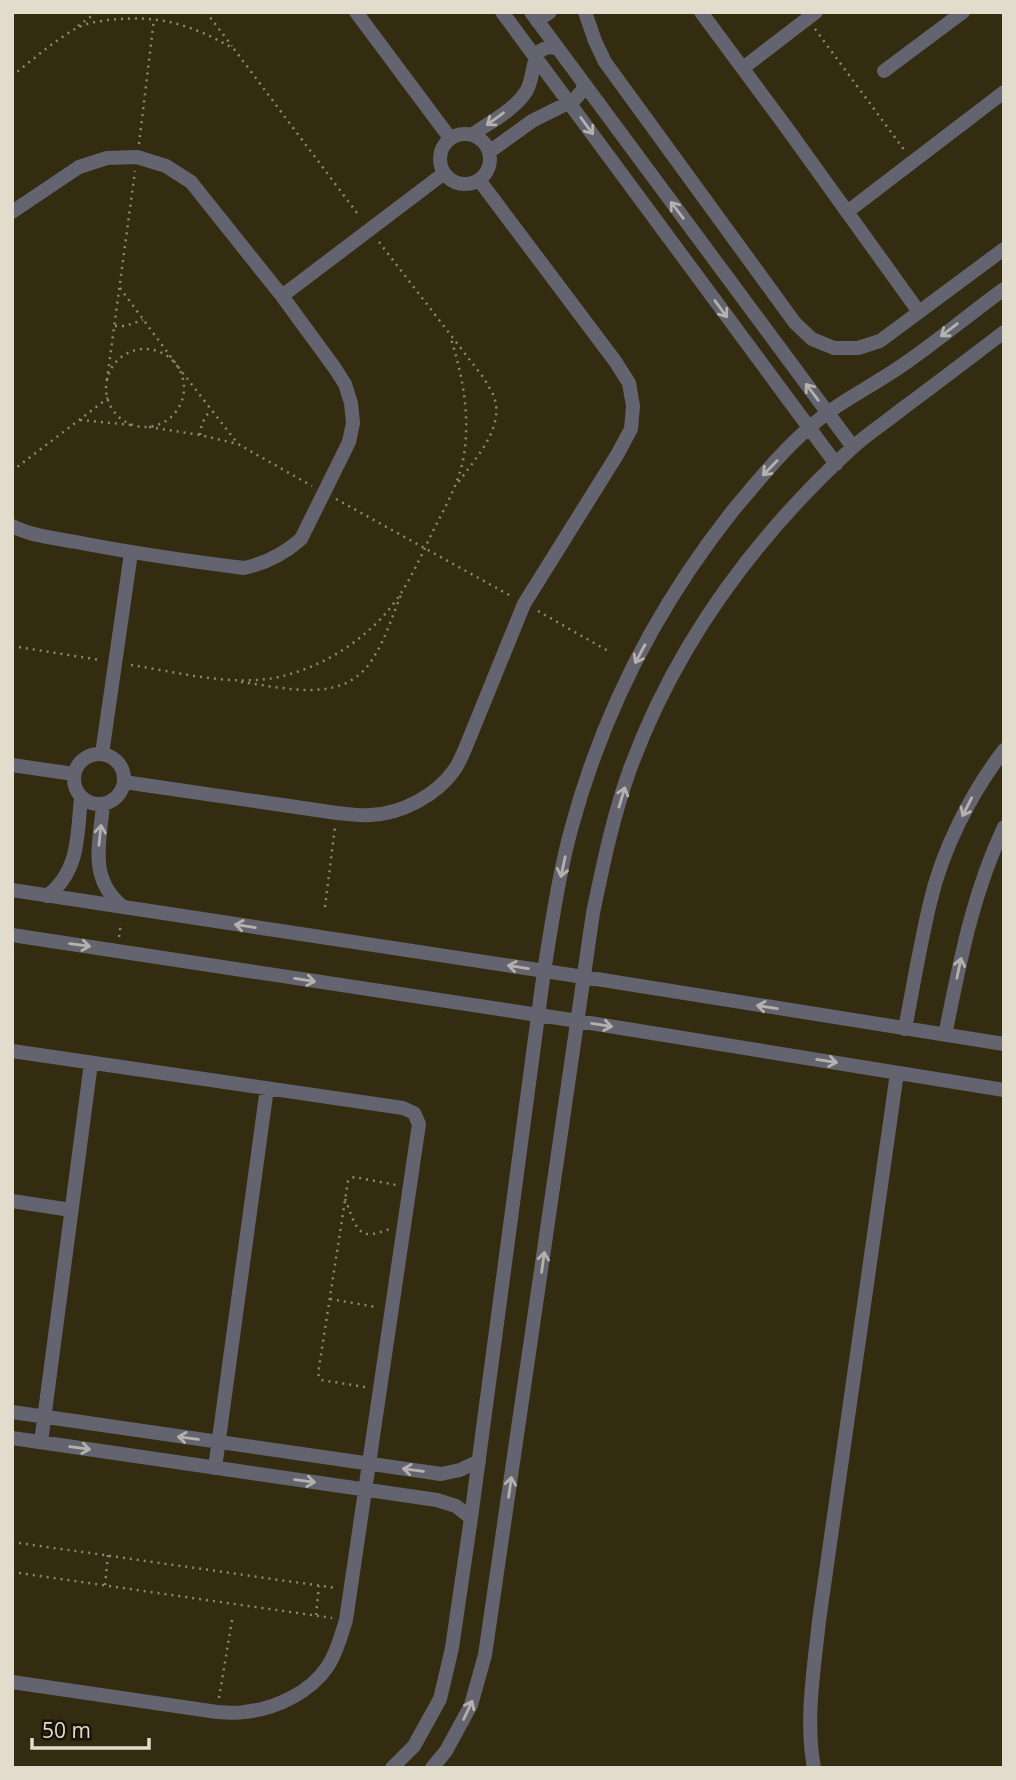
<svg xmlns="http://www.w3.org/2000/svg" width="1016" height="1780" font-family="'Open Sans',sans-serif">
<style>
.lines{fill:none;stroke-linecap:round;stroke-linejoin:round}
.path{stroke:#8d8771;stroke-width:2.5;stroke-dasharray:2 5;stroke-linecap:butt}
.street{stroke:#646470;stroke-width:14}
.oneway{stroke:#b5b2ac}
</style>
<rect width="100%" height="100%" fill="#332c10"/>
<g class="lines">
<path class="path" d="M206,12L232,46
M1003,12L1004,13
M78,26L97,12
M815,29L905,151
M12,76C32,60 52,43 73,30C83,24 98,21 110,20C158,14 193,25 234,49L360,217
M139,144L154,19
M379,242L483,377C486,382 489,387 492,392C508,425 476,457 458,483
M120,288L179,368L238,444L312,486
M115,326H125L143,320
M106 388a39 39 0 1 1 78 0a39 39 0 1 1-78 0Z
M107,380L135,171
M80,420L132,425
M149,427L200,435L238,444
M200,435C201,424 204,418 211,410
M12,471L108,398
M336,499L511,596
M538,611L608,651
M12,646L100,660
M131,665C177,672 228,686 274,678C325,668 375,635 403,590C414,572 423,552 432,533C445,507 459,484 464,455C470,415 463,377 451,339
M241,682C288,688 347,706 375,655C386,637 393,614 401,595
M325,907L335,827
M119,937L121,923
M12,960L17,961
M345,1199C350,1209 354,1232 367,1234C374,1235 383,1231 390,1229
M330,1299L376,1307
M365,1387L321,1380L318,1374L348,1181L354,1177L396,1185
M12,1542L336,1588
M12,1572L332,1618
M105,1585L108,1555
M316,1615L319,1586
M219,1698L232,1620"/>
<path class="street" d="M356,12L450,138
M502,12L836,464
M531,12L853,447
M585,12L595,41L605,62L795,323L812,339L834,348H858L880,341L1004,249
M701,12L789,131L919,312
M537,21L550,12
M743,68L816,12
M884,71L963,12
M440 159a25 25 0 1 1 50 0a25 25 0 1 1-50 0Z
M472,135C490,122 516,109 527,90C533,79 533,60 538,53C544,47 550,46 558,49
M489,152L532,121L574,100L582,91L584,84
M12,212L79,167L107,158L137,157L166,166L191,182L282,296L334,367L345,384L351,403L353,423L349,442L301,539C284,554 267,563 244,568C188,561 132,553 76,542C55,538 31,536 12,526
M847,212L1004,92
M282,296L443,174
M74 779a25 25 0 1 1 50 0a25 25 0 1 1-50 0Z
M102,754L131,553
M12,765L74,774
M124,782L337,813C348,814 359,816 370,815C402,814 437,795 455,769C459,763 462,756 465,749L524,604L617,455L631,429L633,406L629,383L615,361L479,180
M103,804C100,843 88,878 122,906
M12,890L584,977L1004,1044
M47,896C80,871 77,835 81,798
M12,935L578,1021L1004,1090
M905,1029C913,987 920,945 930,903C942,850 971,793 1004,750
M945,1035C960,962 972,895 1004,827
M12,1051L403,1108L414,1113L419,1124L346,1620C341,1636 337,1652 328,1666C310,1693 275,1709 244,1712C235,1714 226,1712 217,1712L12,1682
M12,1201L71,1210
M12,1412L441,1474L460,1470L479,1461
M12,1438L437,1500L456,1506L471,1518
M41,1442L91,1063
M215,1468L267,1088
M392,1768L414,1746L440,1699L452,1648L471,1518L544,971C552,923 559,873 572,826C604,709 660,602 735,508C758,481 783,450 810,427C839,401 875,385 907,362C940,339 971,313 1004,289
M432,1768L446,1751L471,1705L485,1655L593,913C603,865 613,816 630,769C676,644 754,538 852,448C867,434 886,422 902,409C936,384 970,358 1004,332
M814,1768C805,1720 814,1669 819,1621L897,1073"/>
</g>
<defs><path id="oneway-shaft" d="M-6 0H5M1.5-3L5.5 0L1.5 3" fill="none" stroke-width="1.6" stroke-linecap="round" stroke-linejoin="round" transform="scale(1.75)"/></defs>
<g class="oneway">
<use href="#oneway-shaft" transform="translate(495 119) rotate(144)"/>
<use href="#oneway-shaft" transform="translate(587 126) rotate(54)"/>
<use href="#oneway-shaft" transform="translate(677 210) rotate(-127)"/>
<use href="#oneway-shaft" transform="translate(721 309) rotate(54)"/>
<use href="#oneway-shaft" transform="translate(949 330) rotate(143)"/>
<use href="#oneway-shaft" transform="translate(812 392) rotate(-127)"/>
<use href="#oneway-shaft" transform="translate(770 468) rotate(134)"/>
<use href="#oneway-shaft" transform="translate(640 654) rotate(118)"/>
<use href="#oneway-shaft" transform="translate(622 797) rotate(-73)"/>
<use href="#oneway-shaft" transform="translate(967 807) rotate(117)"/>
<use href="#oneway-shaft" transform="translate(100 835) rotate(-84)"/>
<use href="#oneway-shaft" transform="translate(563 867) rotate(102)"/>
<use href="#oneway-shaft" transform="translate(245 926) rotate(-171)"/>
<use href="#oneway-shaft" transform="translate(80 945) rotate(8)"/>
<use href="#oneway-shaft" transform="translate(518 967) rotate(-171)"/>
<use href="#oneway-shaft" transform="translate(959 968) rotate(-78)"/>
<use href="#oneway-shaft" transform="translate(305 980) rotate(9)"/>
<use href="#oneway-shaft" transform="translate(767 1007) rotate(-171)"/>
<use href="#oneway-shaft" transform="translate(602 1025) rotate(9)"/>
<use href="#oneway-shaft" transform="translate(827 1061) rotate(9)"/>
<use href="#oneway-shaft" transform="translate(543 1262) rotate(-82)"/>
<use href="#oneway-shaft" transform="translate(188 1438) rotate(-172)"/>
<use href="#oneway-shaft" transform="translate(80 1448) rotate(8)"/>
<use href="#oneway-shaft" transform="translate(413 1470) rotate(-172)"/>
<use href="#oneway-shaft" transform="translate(305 1481) rotate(8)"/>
<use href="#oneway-shaft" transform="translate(510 1487) rotate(-82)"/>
<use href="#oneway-shaft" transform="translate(468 1710) rotate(-65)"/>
</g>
<rect width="1016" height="1780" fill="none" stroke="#e1dccc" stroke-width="28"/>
<path d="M32 1738v10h117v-10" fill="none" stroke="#e1dccc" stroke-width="3.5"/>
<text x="42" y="1738" font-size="21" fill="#e1dccc" stroke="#181409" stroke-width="5" paint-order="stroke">50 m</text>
</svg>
